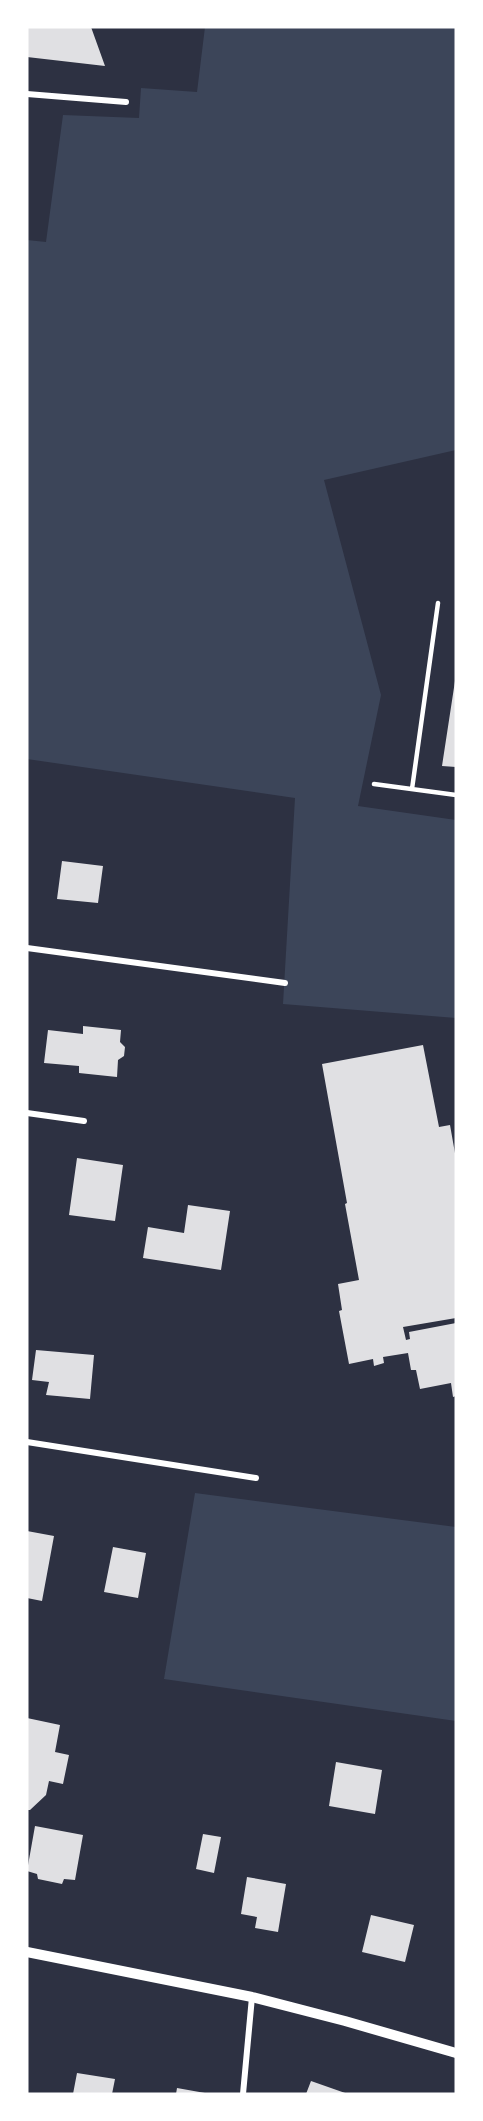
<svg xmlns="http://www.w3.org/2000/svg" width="483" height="2121" font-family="'Exo 2',sans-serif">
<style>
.green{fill:#3c4559}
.building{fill:#e0e0e3}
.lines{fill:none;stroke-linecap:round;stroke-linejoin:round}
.service{stroke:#fff;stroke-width:4.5}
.minor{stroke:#fff;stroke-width:6}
.tertiary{stroke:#fff;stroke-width:10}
</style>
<rect width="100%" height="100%" fill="#2d3142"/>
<path class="green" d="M205,27H456V450L324,480L381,695L358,806L456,820V1018L283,1004L295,798L27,759V240L46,242L63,115L139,118L141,88L197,92Z
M195,1493L456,1527V1721L164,1679Z"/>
<path class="building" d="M27,27H91L105,66L27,57Z
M455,681H456V767L442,766Z
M62,861L103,866L98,903L57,899Z
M83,1026L121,1030L120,1042L125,1047L124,1056L118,1060L117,1077L79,1073V1066L44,1063L48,1030L83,1034Z
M423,1045L439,1127L450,1125L456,1159V1318L403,1327L406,1340L410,1339L409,1332L456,1323V1396L453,1397L451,1383L420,1389L416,1370H411L408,1353L383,1357L384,1363L374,1366L373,1359L349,1364L339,1311L342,1310L338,1284L359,1280L345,1204L347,1203L322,1064Z
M77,1158L123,1165L115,1221L69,1215Z
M188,1205L230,1211L221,1270L143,1258L148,1227L184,1233Z
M36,1350L94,1355L90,1399L46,1395L49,1382L32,1380Z
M27,1531L54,1536L42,1601L27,1598Z
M113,1547L146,1553L138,1598L104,1592Z
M27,1718L60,1725L55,1752L69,1755L63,1784L49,1781L46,1795L30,1810H27Z
M336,1762L382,1770L375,1814L329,1806Z
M35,1826L83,1835L75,1880L64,1879L62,1884L38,1879L37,1874L27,1871Z
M203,1834L221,1837L214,1873L196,1869Z
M247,1877L286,1884L278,1932L255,1928L257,1917L241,1914Z
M371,1915L414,1925L405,1962L362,1952Z
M77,2073L115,2079L112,2094H73Z
M311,2081L348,2094H306Z
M177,2088L205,2093V2094H176Z"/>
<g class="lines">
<path class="service" d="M374,784L456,795
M412,789L438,603"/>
<path class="minor" d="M27,94L126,102
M27,948L285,983
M27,1113L84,1121
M27,1442L256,1478
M243,2094L252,1997"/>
<path class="tertiary" d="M27,1952L252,1997L345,2021L456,2053"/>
</g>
<rect width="483" height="2121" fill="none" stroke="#ffffff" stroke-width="57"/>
</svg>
